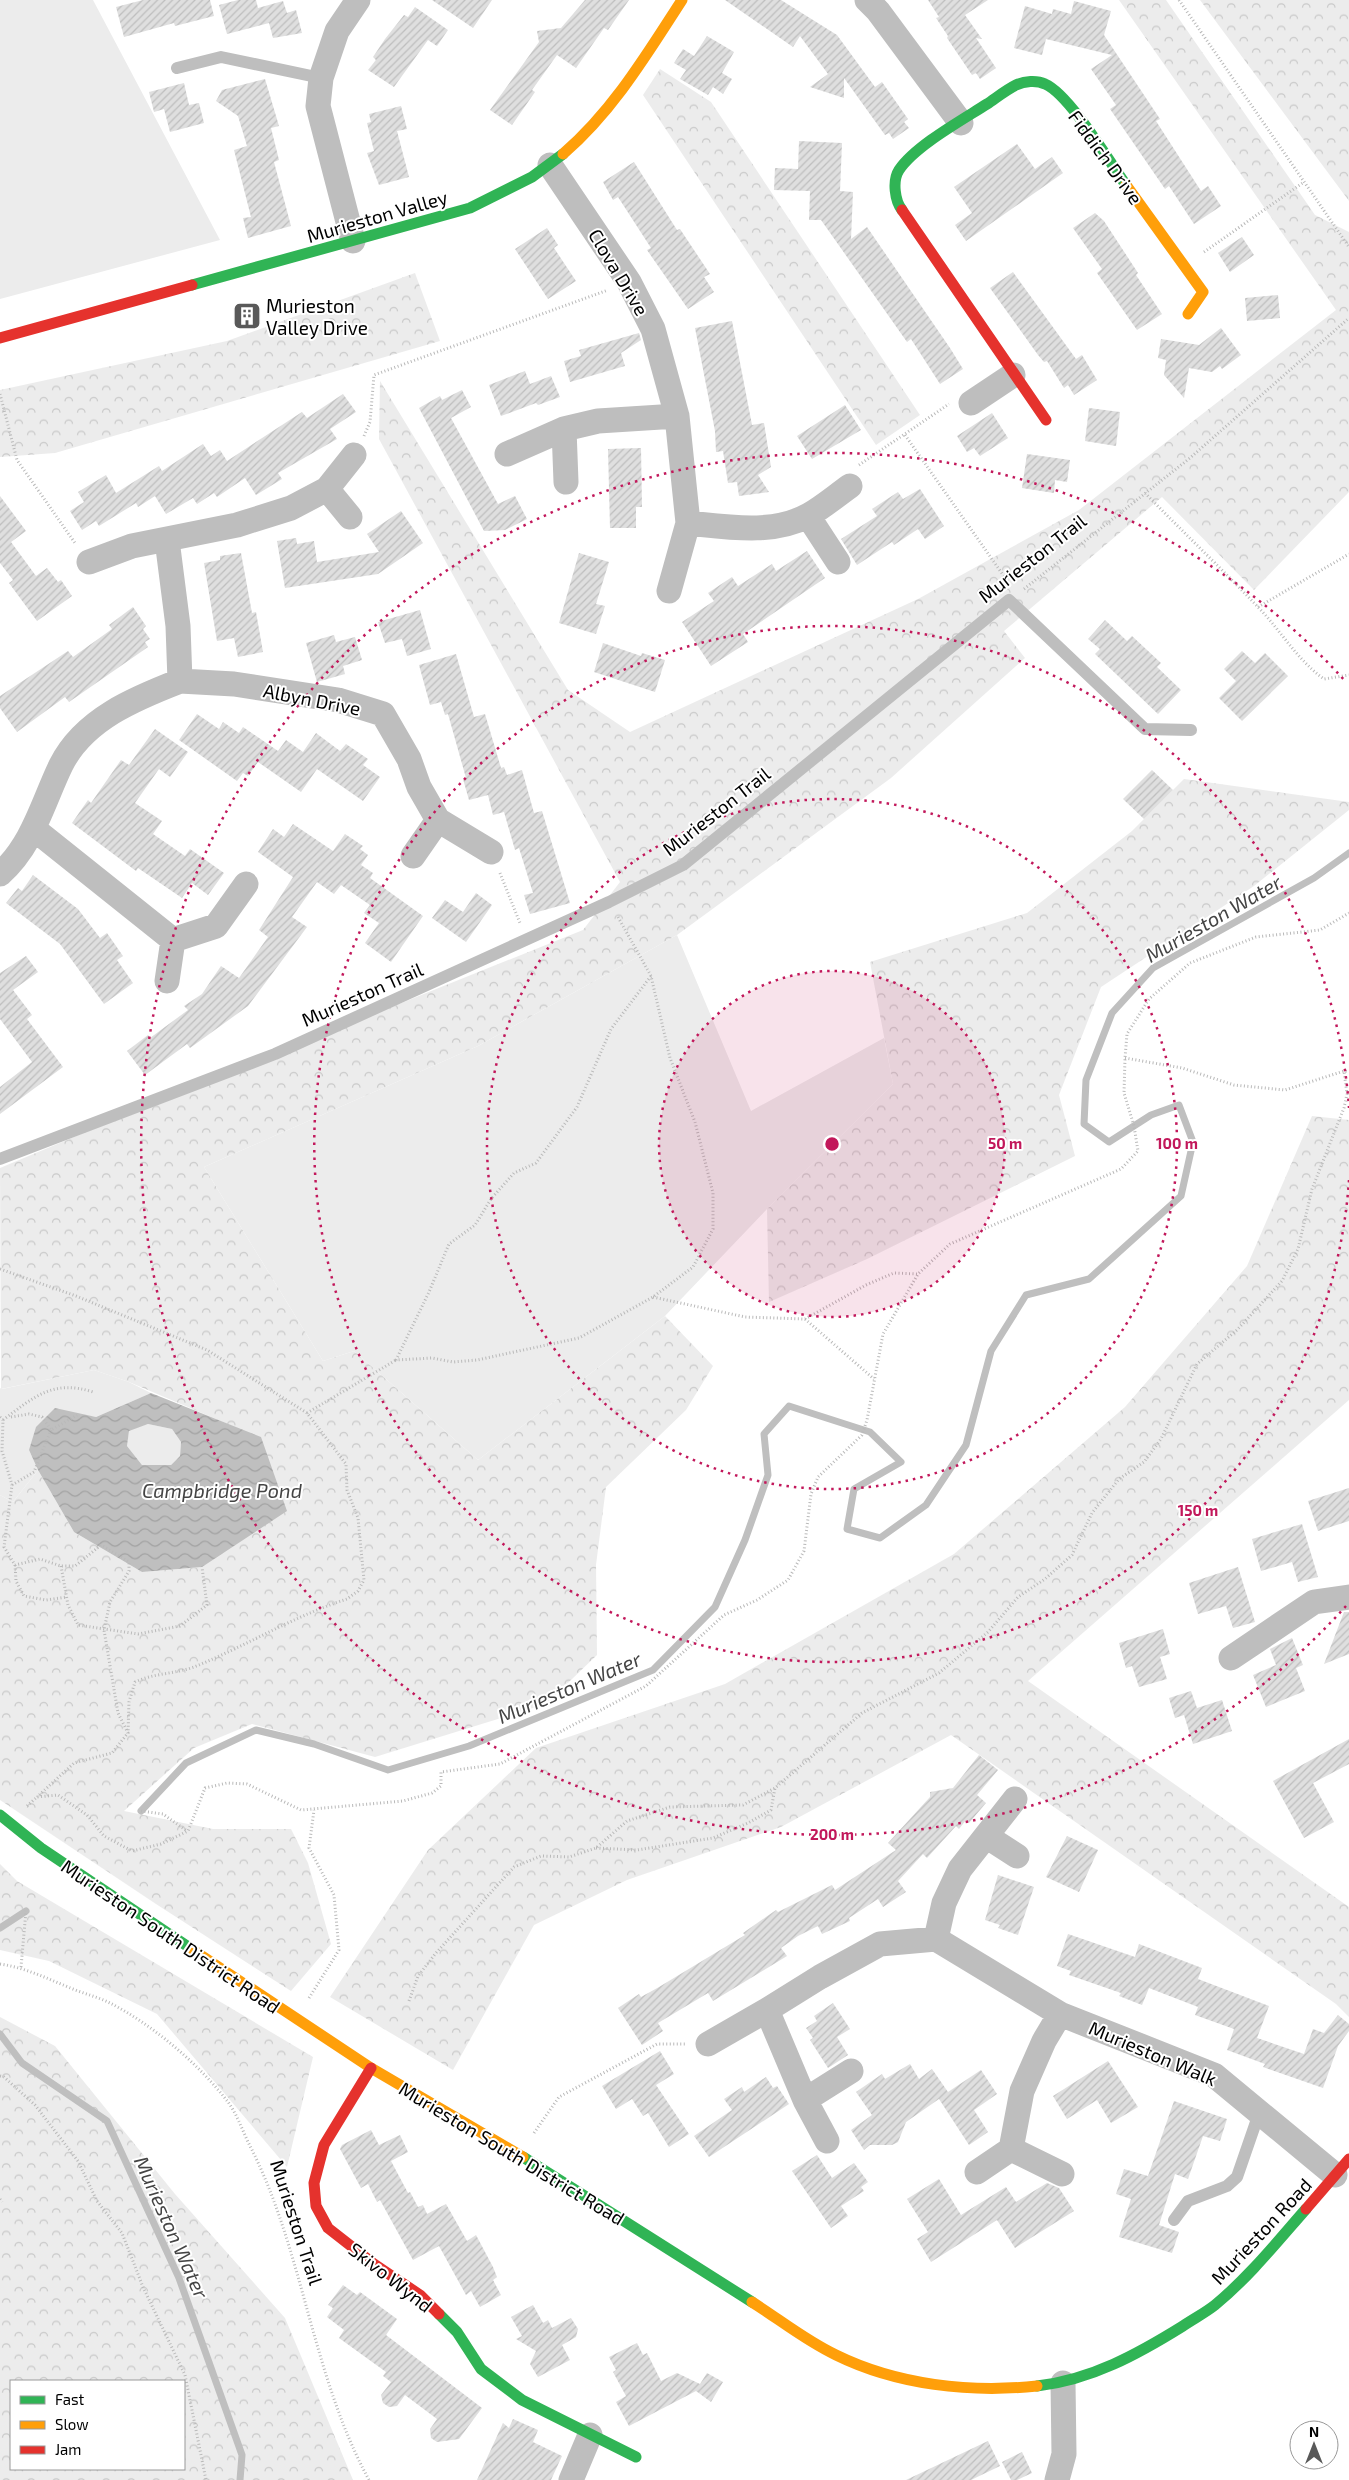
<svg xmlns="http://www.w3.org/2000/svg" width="1349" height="2480" font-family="'Exo 2',sans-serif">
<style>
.green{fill:#ececec}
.forest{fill:url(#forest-crowns);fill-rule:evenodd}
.water{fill:url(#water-waves);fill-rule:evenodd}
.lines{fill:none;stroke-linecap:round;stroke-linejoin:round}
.stream{stroke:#bfbfbf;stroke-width:7}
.building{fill:url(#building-hatch)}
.path{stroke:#b9b9b9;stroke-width:3;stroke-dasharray:1 2.5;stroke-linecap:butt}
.lane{stroke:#bebebe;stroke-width:12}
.street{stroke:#bebebe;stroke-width:25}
.fast{stroke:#30b455;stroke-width:11}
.slow{stroke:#ff9f0a;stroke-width:11}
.jam{stroke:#e5322d;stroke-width:11}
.ring{fill:none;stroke:#c2185b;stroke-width:2.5;stroke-dasharray:2.5 5}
.labels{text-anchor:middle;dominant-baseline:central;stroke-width:4;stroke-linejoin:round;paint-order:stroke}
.street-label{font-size:19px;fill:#000;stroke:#fff}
.poi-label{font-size:19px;fill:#000;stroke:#fff;text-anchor:start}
.water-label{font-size:20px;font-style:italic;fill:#444;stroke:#fff}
.centre{fill:#c2185b;stroke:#fff;stroke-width:2.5}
.ring-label{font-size:15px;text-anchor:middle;font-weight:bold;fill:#c2185b;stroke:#fff;stroke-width:4;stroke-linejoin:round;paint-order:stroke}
</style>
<defs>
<pattern id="forest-crowns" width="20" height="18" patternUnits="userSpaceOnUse" patternTransform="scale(1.25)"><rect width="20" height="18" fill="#ececec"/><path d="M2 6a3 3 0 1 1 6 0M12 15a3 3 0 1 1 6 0" fill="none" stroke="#c9c9c9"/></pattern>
<pattern id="water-waves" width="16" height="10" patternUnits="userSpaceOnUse" patternTransform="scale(1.25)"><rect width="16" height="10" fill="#bfbfbf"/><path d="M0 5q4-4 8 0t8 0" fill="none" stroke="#a2a2a2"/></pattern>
<pattern id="building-hatch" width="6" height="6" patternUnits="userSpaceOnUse" patternTransform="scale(1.25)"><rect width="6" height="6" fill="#dfdfdf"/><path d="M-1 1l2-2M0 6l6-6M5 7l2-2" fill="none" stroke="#bebebe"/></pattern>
</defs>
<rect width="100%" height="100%" fill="#fff"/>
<path class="green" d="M0,0H93L220,240L0,299Z
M677,935L751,1111L884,1038L893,1084L767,1209L665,1316L478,1460L354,1351L323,1361L204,1167L478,1046Z
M94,1370L129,1382L151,1393L96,1417L79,1414L29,1450L38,1470L13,1502L0,1495V1388L2,1389Z
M148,1424L172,1429L181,1442L180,1456L171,1465H142L127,1446L129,1430Z"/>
<path class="forest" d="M1119,0H1166L1315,215L1349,232V492L1254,590L1162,497L1004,631L1025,658L891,778L677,935L478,1046L204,1167L323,1361L354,1351L478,1460L665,1316L713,1366L686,1410L606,1487L596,1565L597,1655L546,1704L375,1757L252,1724L194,1748L124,1811L213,1829H291L308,1863L331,1944L291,1991L156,1904L0,1800V1495L13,1502L38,1470L74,1532L142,1572L202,1567L261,1438L129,1382L94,1370L1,1389L0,1168L210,1080L583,930L620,882L379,439L380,381L568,690L630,732L918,599L1079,510L1336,310Z
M1200,0H1349V201Z
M660,69L711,102L920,415L876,445L643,95Z
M415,273L440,341L55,453L0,457V390L227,341Z
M1184,779L1349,802V810L1254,886L1101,987L1059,1095L1075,1156L867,1259L769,1302L767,1209L893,1084L870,962L1027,913L1132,831Z
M1312,1116L1349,1120V1400L1028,1681L1349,1907V2017L1336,2004L951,1735L781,1827L627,1880L534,1925L453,2070L330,1997L428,1850L536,1748L725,1684L954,1554L1125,1407L1247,1266Z
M0,1864L17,1881L313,2057L287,2167L157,2014L49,1961L0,1950Z
M0,2017L55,2046L175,2194L285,2318L353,2480H0ZM184,2381V2469H11V2381Z"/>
<path class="water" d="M151,1393L261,1437L287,1511L202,1567L142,1572L74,1532L38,1470L29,1450L36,1427L55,1408L96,1417ZM148,1424L172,1429L181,1442L180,1456L171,1465H142L127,1446L129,1431Z"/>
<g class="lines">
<path class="stream" d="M141,1811L186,1763L256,1730L314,1744L388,1770L469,1746L653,1670L715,1607L745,1540L768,1475L764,1434L789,1406L870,1432L901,1462L854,1489L847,1529L880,1538L926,1505L966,1445L991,1351L1026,1295L1089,1279L1181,1196L1193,1142L1179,1105L1151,1115L1109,1142L1084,1124L1086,1080L1112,1013L1153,968L1314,878L1349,853
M0,1928L26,1911
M0,2034L22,2063L107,2121L179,2278L242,2455L240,2480"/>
</g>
<path class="building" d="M143,0H210L214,16L175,26L174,23L124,37L116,7Z
M238,0H256L258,8L283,1L287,13L296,10L302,33L273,38L269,23L227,34L219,5Z
M432,0H492L473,28Z
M585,0H629L608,30L604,28L576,68L557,55L532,90L535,92L512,125L490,110L539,42L537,31L561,28Z
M725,0H781L837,35L875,87L882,82L908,119L904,122L909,128L893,139L889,133L885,135L844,78V98L810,87L828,74L800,36L793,47Z
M928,0H988L965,15L982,39L976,38L996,68L980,79L976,73L972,75L947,38L948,36L936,18L939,17Z
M1074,1L1111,11L1104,35L1160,119L1156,121L1201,191L1208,186L1221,206L1194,224L1169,186L1165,189L1110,109L1116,105L1091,69L1112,55L1046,39L1042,55L1014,48L1025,6L1052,14L1053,9L1071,14Z
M415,7L448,30L437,46L428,40L394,87L368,70L376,60L373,57L385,39L404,15L408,17Z
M707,36L734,52L722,73L732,79L723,94L713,87L708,95L680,79L686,70L674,63L683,49L694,56Z
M265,79L279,126L271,128L279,160L274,162L291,226L248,238L243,218L251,217L234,150L247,146L238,116L216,101L222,90Z
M184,83L189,105L199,103L204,123L170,132L164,109L154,112L149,92Z
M401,106L407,129L397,131L409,177L379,185L367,153L374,151L367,123L371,122L369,114Z
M799,141L842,143L840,191L853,192L851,239L867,227L950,348L963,369L940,384L911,339L907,342L821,220H809L810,191L774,190L775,168L798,169Z
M1017,144L1035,169L1052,157L1063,173L966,241L955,225L972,213L954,187Z
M634,162L677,230L680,229L710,274L704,277L714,292L688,309L647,250L651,248L618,197L613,200L603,182Z
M1095,213L1104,221L1138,273L1136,275L1162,314L1137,330L1097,273L1102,269L1073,228Z
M547,228L558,245L554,248L576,281L548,299L515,249Z
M1242,237L1254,255L1230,272L1218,253Z
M1013,272L1076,359L1082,355L1097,380L1074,395L1068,385L1064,388L1047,361L1044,362L1038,355L990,288Z
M1278,295L1280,318L1247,321L1245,298Z
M732,321L752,425L764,423L771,467L758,475L769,492L739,496L737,482L728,483L723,451L716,452L715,431L695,328Z
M1221,328L1241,355L1222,369L1220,366L1212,372L1189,368L1184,398L1164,375L1166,360L1158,358L1161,339L1199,345Z
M639,333L641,340L621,353L625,366L570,382L564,361L581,356L579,350Z
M525,371L530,384L551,376L560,397L538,405L536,403L501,416L489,385Z
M462,390L471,407L451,418L498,504L515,496L527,519L505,530L484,531L419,408L440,396L442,400Z
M343,394L356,412L330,429L337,439L278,473L282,479L256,495L245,478L217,497L214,493L197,504L193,498L166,514L155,496L138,507L136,503L99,526L96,521L82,530L70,511L84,502L78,492L106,475L116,493L159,466L162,471L203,444L211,456L220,450L227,461L302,412L307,418Z
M845,405L861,430L812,459L797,436Z
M1089,408L1120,412L1116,446L1085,441Z
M992,413L1008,438L980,456L974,448L967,452L957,436Z
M641,448L642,507H636V528H610L608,449Z
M1027,454L1070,460L1067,482L1055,480L1054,493L1022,488Z
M920,489L944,526L925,539L918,529L894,545L892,542L857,565L841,539L877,516L872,509L898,492L903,499Z
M0,496L26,531L11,542L36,576L47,568L58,582L61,580L72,596L37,621L9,583L13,580L0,563Z
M401,511L423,543L378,574L285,588L277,541L296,538L297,544L314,541L317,562L379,552L367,534Z
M807,551L825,578L743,634L748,642L711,666L682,622L714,601L708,593L732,577L738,586L772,564L776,571Z
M241,553L252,613L256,612L263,652L238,657L234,638L217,641L204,563L220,560V556Z
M579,553L609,562L596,604L605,606L596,634L559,623Z
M133,607L146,626L143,629L150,639L145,642L148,647L69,702L65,697L17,732L0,708V696L68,651L73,657L112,629L109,625Z
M420,610L431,649L407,656L402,639L385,643L378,622Z
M1105,620L1127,641L1132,636L1161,663L1157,667L1181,690L1158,714L1095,654L1100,649L1088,639Z
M334,635L336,642L355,637L362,660L343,666L345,674L317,682L306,643Z
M603,643L641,656L642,653L665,660L655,692L594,672Z
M1242,651L1255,663L1265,653L1288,676L1242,721L1219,698L1236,681L1224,669Z
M456,654L474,717L485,714L501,768L504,767L507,775L522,770L534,813L542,811L570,903L530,914L524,895L533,893L519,848L515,850L504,812L493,815L488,795L469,800L463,779L466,778L448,714L445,715L441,702L430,705L419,665Z
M197,714L219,729L223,722L239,733L243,727L278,751L286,740L303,752L316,733L340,751L346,744L368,759L363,765L380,777L363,801L317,769L301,792L258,762L248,776L243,773L237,781L179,740Z
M155,729L188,752L170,777L159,769L135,803L162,821L153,834L185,856L190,849L224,873L208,895L192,883L182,898L138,868L136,871L72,823L88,800L91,803L121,760L129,765Z
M1152,770L1173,790L1144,819L1123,799Z
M293,824L333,851L345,834L363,846L360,849L368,855L361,865L373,873L370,878L423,916L391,962L365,943L379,923L364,913L370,905L341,885L334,894L317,882L292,917L307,927L248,1006L190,1048L187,1044L145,1075L127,1051L148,1035L150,1038L188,1010L184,1006L202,994L221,966L239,978L268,937L259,930L293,877L258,852L273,829L284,837Z
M33,875L78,909L100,938L107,933L123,956L117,960L133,983L104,1004L60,944L6,903L18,888L22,891Z
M476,893L492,905L466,942L432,918L445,900L463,912Z
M26,956L38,972L13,990L32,1015L27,1019L63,1067L0,1114V1087L32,1062L0,1019V973Z
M1349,1488V1521L1318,1531L1308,1501Z
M1302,1524L1318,1577L1298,1582L1292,1562L1261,1571L1252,1539Z
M1238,1567L1255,1622L1233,1628L1226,1606L1198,1614L1189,1583Z
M1344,1612H1349V1654L1324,1664Z
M1163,1629L1170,1654L1160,1657L1167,1679L1139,1687L1132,1666L1126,1668L1119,1643Z
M1292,1638L1303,1665L1296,1668L1305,1691L1266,1707L1253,1675L1276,1665L1270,1649Z
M1191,1691L1197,1708L1222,1700L1232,1731L1193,1744L1184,1715L1175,1718L1169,1698Z
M1349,1739V1764L1313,1783L1334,1822L1304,1838L1273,1781Z
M979,1755L998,1770L977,1795L986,1803L969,1823L966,1820L959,1829L956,1826L927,1858L923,1854L898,1881L906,1892L883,1907L878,1899L849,1918L850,1921L822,1934L818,1926L798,1936L781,1948L787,1956L713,2001L708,1993L658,2023L663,2031L642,2045L618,2008L639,1994L641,1997L659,1987L745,1935L743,1933L776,1910L778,1912L832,1885L835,1890L896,1850L888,1843L930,1797V1792L953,1788Z
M1067,1836L1098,1850L1079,1892L1046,1877Z
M998,1875L1034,1887L1018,1935L998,1928L1000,1925L985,1920Z
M1068,1934L1135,1957L1139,1944L1202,1968L1198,1979L1269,2006L1257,2038L1304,2054L1313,2029L1324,2033L1338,2015L1349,2024V2031L1338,2046L1323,2088L1263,2067L1265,2064L1227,2050L1234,2029L1195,2015L1198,2007L1149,1988L1142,2005L1119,1996L1121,1993L1069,1975L1071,1971L1057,1966Z
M833,2003L850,2029L837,2037L848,2055L828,2068L810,2040L813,2038L806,2028L817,2021L814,2016Z
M660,2051L674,2074L656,2085L689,2134L669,2147L648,2113L643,2116L632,2099L616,2109L602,2086Z
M1108,2061L1138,2107L1111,2123L1097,2100L1067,2119L1053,2096Z
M910,2064L919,2079L932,2069L948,2092L981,2070L997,2094L974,2110L988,2132L969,2145L939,2099L906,2122L898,2142L892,2145H870L864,2150L851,2130L872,2115L856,2092L882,2074L885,2079Z
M766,2077L773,2088L777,2086L789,2104L709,2157L694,2136L732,2110L724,2099L742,2087L744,2092Z
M1174,2101L1227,2119L1220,2141L1203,2136L1188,2179L1175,2174L1159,2225L1179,2232L1172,2253L1119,2237L1131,2199L1116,2194L1124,2169L1148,2176Z
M371,2130L379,2145L400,2135L408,2152L391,2161L408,2193L410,2192L418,2207L423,2205L427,2214L446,2204L467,2241L476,2235L493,2267L497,2277L493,2280L501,2295L480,2307L471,2291L466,2295L439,2246L413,2260L380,2200L377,2202L368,2184L361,2188L340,2149L342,2145Z
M817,2155L832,2178L854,2163L868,2182L861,2187L864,2191L841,2206L848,2216L831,2228L792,2171Z
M939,2179L961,2215L1006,2187L1016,2202L1047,2183L1059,2188L1074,2211L1015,2248L997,2220L931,2262L917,2239L928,2232L907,2199Z
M343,2285L357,2295L360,2292L397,2319L386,2335L482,2408L459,2439L437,2442L431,2438L430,2429L437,2419L405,2395L397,2406L389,2407L383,2403L381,2395L391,2382L383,2376L386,2372L339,2338L344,2330L327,2317L333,2308L328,2305Z
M533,2305L543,2323L548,2320L552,2328L571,2318L578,2329L576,2337L562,2345L570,2360L538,2377L530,2364L536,2351L516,2339L522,2336L511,2317Z
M637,2343L643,2355L647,2353L661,2381L677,2373L700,2384L707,2373L723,2382L711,2402L696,2391L629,2426L616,2402L626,2396L613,2372L616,2370L609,2357Z
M513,2419L538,2430L533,2442L562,2456L551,2480H477L503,2423L509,2428Z
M988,2441L1000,2466L971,2480H906Z
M1022,2452L1032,2473L1017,2480H1011L1002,2462Z"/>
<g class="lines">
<path class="path" d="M1179,0L1349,247
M1204,252L1304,182
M0,394L17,460L75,543
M905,435L1008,582
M364,436L370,422L374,375L608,290
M859,465L949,404
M1145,493C1182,531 1220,567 1256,605C1280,629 1296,659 1324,679L1349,675
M1024,589L1190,458L1349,318
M1258,607L1349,554
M500,873L520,923
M618,917L651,976L670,1058L695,1122L713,1193V1229L693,1267L653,1297L579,1338L477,1360L453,1362L432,1358L396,1360L429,1292L449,1244L475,1225L491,1199L514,1173L536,1163L577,1107L611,1029L651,976
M1125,1058L1182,1068L1234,1085L1285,1090L1344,1071L1349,1072
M0,1269L76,1296L207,1350L307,1413L346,1464L347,1490L358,1518L364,1580L358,1591L347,1599C294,1616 246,1646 194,1667C175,1674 154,1673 135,1682L129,1702L128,1733
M653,1297L745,1317L805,1319L866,1285L894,1273L918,1274
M805,1319L874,1379
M307,1413L396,1360
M0,1417L3,1420L2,1451L12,1485L4,1547L15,1565L40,1559L61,1566H75L101,1545L129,1562V1571L110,1602L104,1630L118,1713L128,1733L112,1753L74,1763L37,1797
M11,1417L29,1414L42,1417L51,1430L77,1415
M3,1420C34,1397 53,1379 93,1392
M12,1485L34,1472L51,1430
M15,1565L16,1581L24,1596L46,1600L67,1597
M61,1566L68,1605L78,1625L138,1634L180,1626L207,1605L202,1567
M27,1806L37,1797L58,1795L87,1815L104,1836L132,1851L161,1844L188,1831L205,1788L227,1783L247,1784L301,1810L403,1801L432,1793L441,1786V1772L500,1764L646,1686L724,1615L757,1600L788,1580L804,1551L811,1494L818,1477L862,1435L867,1420L883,1334L918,1274L950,1244L1121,1169L1138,1151L1134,1126L1124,1093L1125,1058L1127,1034L1149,999L1190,963L1256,937L1320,930L1349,913
M141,1811L163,1814L187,1831
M596,1848L637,1850L713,1838L748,1823L771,1810L775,1788
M0,1964C28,1968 52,1981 78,1991C89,1995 100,1998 110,2003C153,2025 199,2064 228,2102C237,2114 243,2132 250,2146C304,2252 311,2373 369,2480
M21,1967L26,1911
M309,1998L339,1950L334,1895L309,1848L314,1810
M409,2001L418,1976L436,1953L514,1867L541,1856L569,1857L596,1848L627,1821L670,1807L743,1805L775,1788L862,1713L939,1673L988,1632L1018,1597L1045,1579L1072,1555L1092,1513L1119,1479L1144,1462L1161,1439L1197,1364L1237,1330L1282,1281L1298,1249L1312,1189L1344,1108L1347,1094L1344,1071
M0,2076L4,2077L35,2105L78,2161L97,2201L122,2233L143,2287L185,2375L206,2480
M534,2133L559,2097L657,2044H685
M0,2199L2,2202"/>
<path class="lane" d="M177,68L221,57L321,78
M0,1159L275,1054L609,902L683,865L1009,600L1145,729L1191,730
M1174,2220L1188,2201L1227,2186L1237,2177L1256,2122L1262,2114"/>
<path class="street" d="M867,0L878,11L961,123
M550,165L629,282L653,329L677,416L688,523L669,591
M353,241L318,106L321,78L337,31L358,0
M971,403L1013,375
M564,429L566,482
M507,454L564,429L598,421L677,416
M808,516L838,562
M350,517L327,489L354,455
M688,523C728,527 773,535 809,515C823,507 836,496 850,486
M89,562L132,546L237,525L291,508L327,489
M180,681L234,684L338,700L383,714L409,759L419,787L438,820L491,852
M34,829L173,940L216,926L246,884
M413,856L438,820
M0,874C33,845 43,802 61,765C84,719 136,698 180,681L178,626L167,540
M167,981L173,940
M1231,1658L1314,1602L1349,1597
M986,1836L1017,1856
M936,1939L944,1903L960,1869L1015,1799
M708,2044L767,2010
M851,2071L805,2100L767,2010L820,1977L880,1944L936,1939L1060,2014
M805,2100L827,2141
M1011,2149L1062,2174
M977,2172L1011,2149L1022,2091L1044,2041L1060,2014L1214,2075L1335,2175
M571,2480L590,2435
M1057,2480L1064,2454L1063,2383"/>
<path class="fast" d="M902,210C895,201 892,181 899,170C915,146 962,120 987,104C996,98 1006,90 1016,85C1024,81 1037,80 1045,84C1069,94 1109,161 1126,185
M192,285L470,208L532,177L563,154
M0,1815L41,1848L193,1950
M523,2157L752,2302
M439,2314L457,2332L481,2369L522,2400L636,2457
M1037,2386C1091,2380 1138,2354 1183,2326C1193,2319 1205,2313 1215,2305C1249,2277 1277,2242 1306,2209"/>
<path class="slow" d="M563,154C613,111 647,54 682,0
M1126,185L1203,292L1188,314
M193,1950L371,2068L523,2157
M752,2302C779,2319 806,2341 836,2355C897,2385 970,2393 1037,2386"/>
<path class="jam" d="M902,210L1046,420
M0,338L192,285
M371,2068L324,2145L314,2183L316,2206L328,2228L374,2264L420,2295L439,2314
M1306,2209L1349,2159"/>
</g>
<circle cx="832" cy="1144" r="173" fill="#c2185b" fill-opacity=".12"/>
<g class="ring">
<circle cx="832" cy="1144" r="173"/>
<circle cx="832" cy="1144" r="345"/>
<path d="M1349 1180A518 518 0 1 1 1349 1108"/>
<path d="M1346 1606A691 691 0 1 1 1346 682"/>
</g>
<defs>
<symbol id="building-square" viewBox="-11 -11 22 22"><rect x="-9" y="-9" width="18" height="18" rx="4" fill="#595959" stroke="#fff"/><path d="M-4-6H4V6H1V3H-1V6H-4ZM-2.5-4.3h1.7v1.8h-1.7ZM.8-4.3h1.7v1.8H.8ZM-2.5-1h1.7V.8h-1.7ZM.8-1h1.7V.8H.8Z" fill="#fff"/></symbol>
</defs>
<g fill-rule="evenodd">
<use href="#building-square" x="231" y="300" width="32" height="32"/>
</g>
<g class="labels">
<g class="street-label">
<text transform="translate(1106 157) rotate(54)">Fiddich Drive</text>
<text transform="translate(377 216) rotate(-16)">Murieston Valley</text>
<text transform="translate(619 272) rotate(59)">Clova Drive</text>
<text transform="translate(1032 558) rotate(-38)">Murieston Trail</text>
<text transform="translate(312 699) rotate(11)">Albyn Drive</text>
<text transform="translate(716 811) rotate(-38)">Murieston Trail</text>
<text transform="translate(362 994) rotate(-24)">Murieston Trail</text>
<text transform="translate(171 1936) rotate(34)">Murieston South District Road</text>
<text transform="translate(1153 2053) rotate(23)">Murieston Walk</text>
<text transform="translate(512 2153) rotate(31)">Murieston South District Road</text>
<text transform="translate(297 2222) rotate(72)">Murieston Trail</text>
<text transform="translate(1261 2231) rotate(-47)">Murieston Road</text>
<text transform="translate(391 2277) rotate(38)">Skivo Wynd</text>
</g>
<g class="poi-label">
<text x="266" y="305">Murieston<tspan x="266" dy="22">Valley Drive</tspan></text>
</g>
<g class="water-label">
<text transform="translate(1213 918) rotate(-30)">Murieston Water</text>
<text x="222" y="1490">Campbridge Pond</text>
<text transform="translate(569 1687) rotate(-23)">Murieston Water</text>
<text transform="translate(172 2227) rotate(66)">Murieston Water</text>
</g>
</g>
<circle cx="832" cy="1144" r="8" class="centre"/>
<g class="ring-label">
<text x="1005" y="1149">50 m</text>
<text x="1177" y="1149">100 m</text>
<text x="1198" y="1516">150 m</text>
<text x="832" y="1840">200 m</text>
</g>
<rect x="10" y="2380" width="175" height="90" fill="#ffffff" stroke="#999999"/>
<rect x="20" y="2396" width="25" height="8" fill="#30b455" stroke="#999999"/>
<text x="55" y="2405" font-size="15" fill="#000000">Fast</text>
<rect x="20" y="2421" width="25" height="8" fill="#ff9f0a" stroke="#999999"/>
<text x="55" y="2430" font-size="15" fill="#000000">Slow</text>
<rect x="20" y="2446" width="25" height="8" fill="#e5322d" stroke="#999999"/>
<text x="55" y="2455" font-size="15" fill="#000000">Jam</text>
<g transform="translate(1314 2445)"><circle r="24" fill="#ffffff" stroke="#999999"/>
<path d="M0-4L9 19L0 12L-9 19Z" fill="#595959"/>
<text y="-8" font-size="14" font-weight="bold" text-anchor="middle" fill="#000000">N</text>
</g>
</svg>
